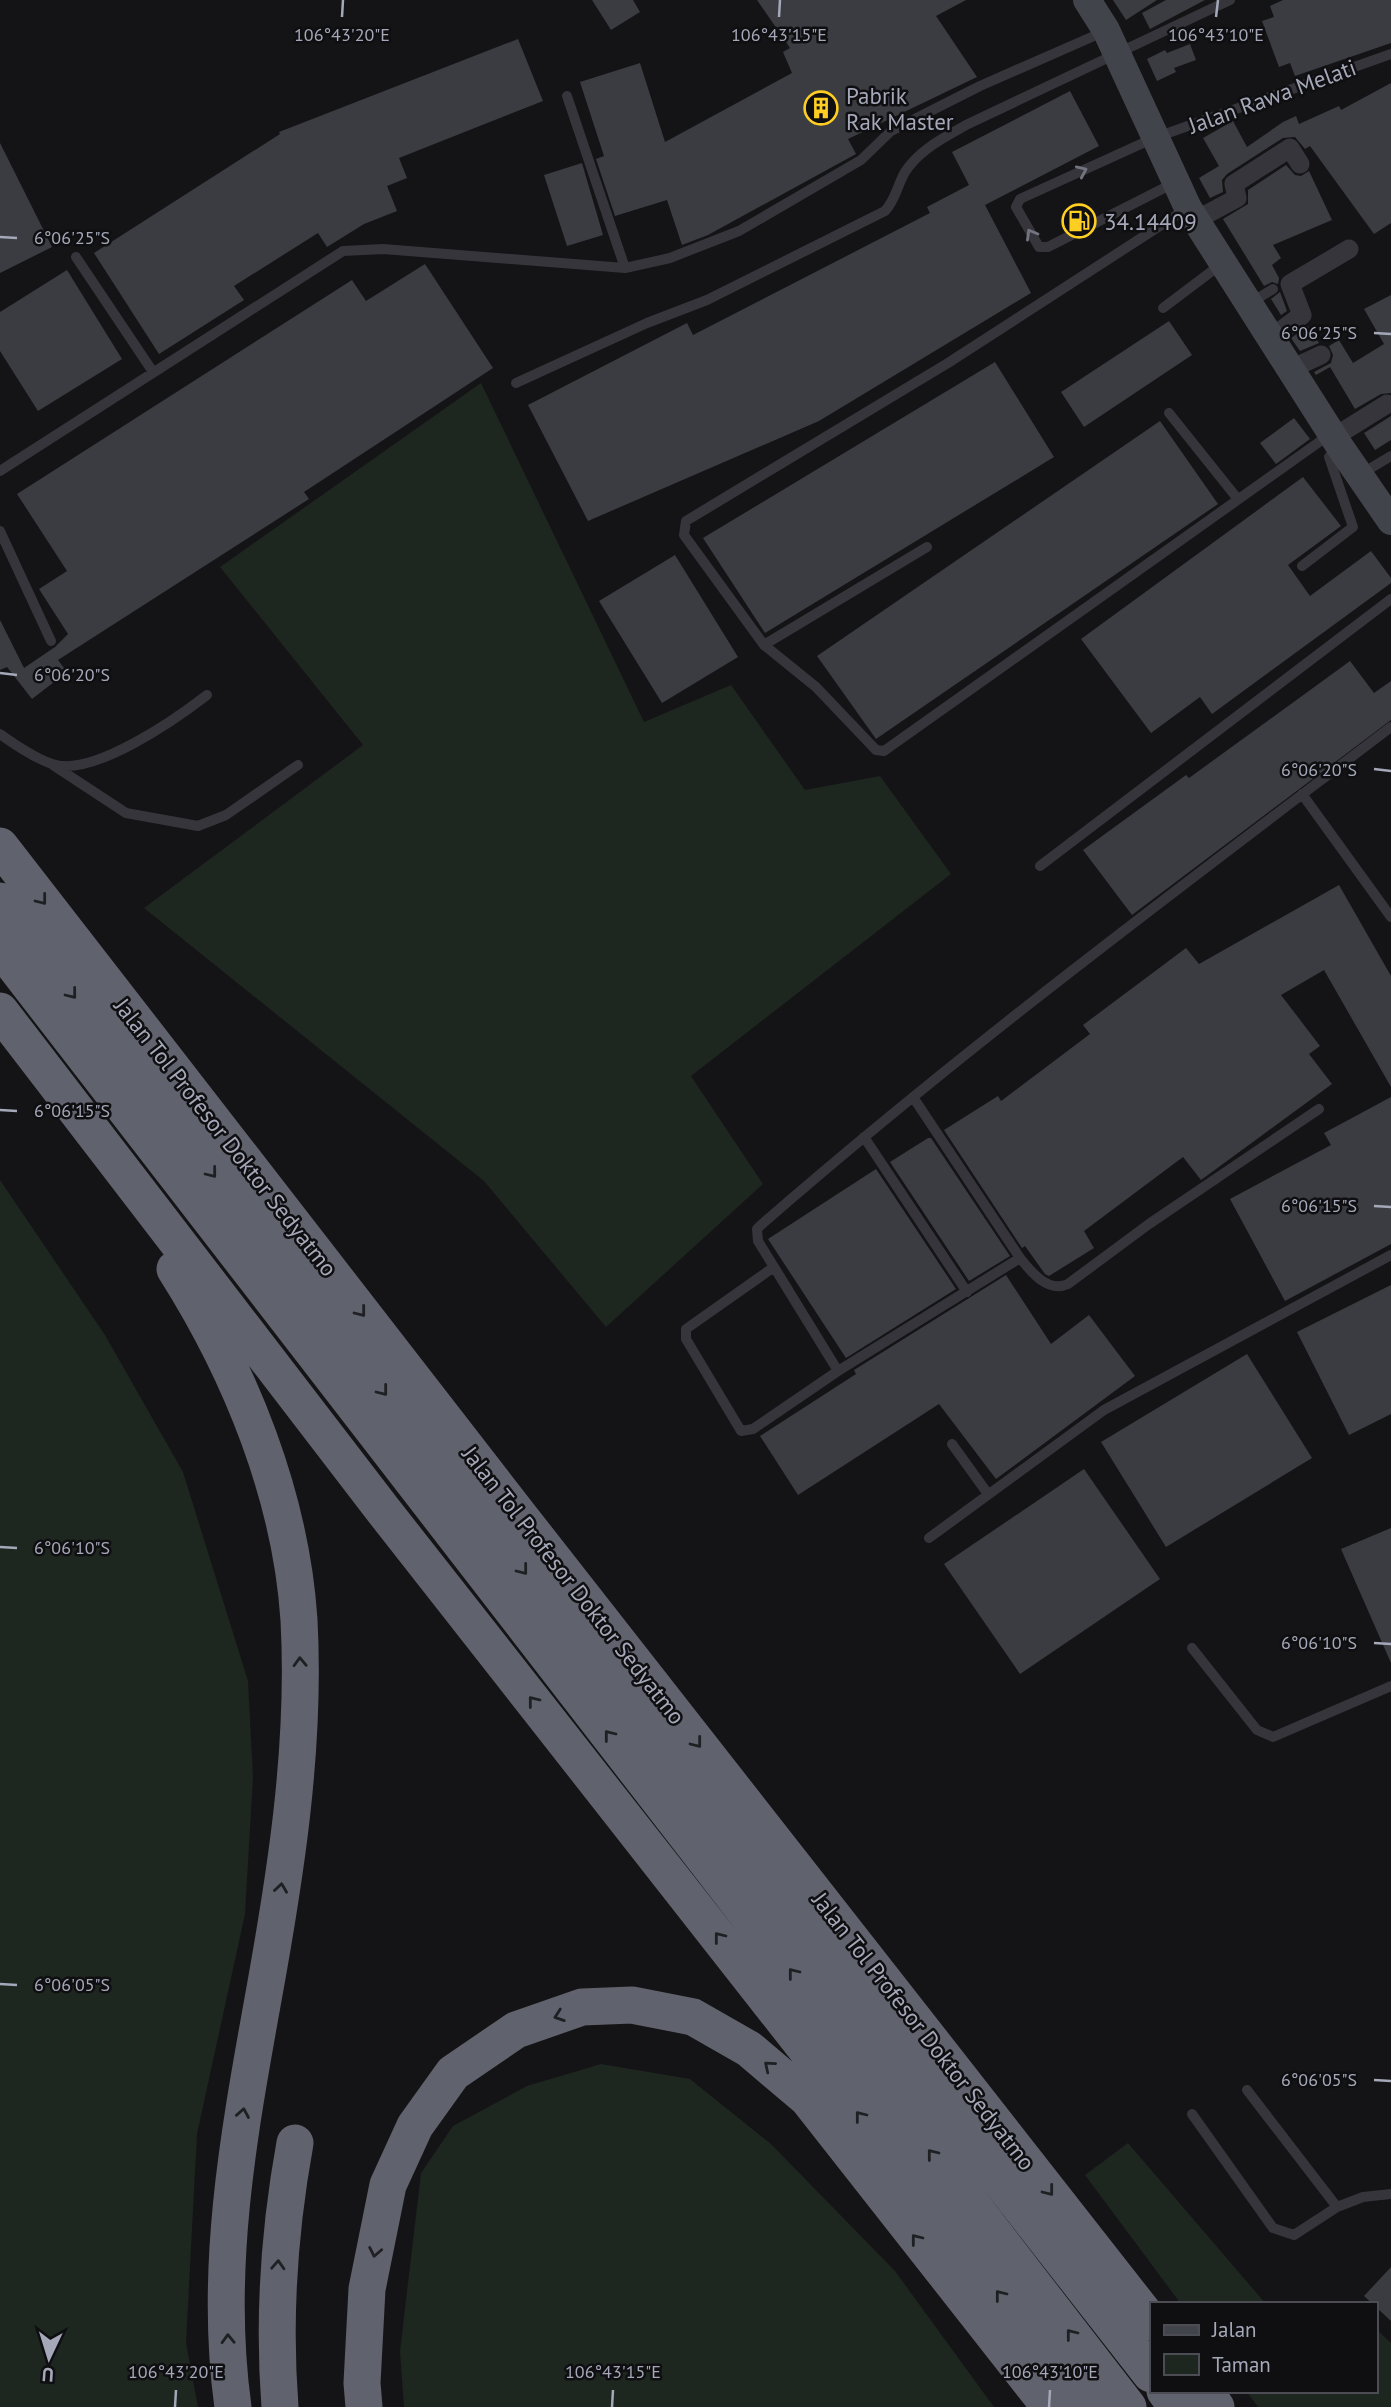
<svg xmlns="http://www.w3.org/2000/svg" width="1391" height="2407" font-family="'PT Sans',sans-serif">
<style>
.green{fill:#1e2620}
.building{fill:#3b3c41}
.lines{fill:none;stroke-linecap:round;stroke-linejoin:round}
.service{stroke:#35353b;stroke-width:10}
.minor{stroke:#35353b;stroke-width:19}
.secondary{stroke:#42444c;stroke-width:28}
.motorway{stroke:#60626d;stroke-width:37}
.oneway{stroke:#727480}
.oneway2{stroke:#1f2023}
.ticks{fill:none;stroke:#a4a8b8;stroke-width:2.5}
.labels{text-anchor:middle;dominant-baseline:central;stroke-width:5;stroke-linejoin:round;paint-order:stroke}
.poi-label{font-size:23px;fill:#a4a8b8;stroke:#0f0f11;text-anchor:start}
.street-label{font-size:23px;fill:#a4a8b8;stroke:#0f0f11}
.ticks-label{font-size:18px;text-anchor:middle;fill:#a4a8b8;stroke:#0f0f11;stroke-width:5;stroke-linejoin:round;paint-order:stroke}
</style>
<rect width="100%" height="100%" fill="#141416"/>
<path class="green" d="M481,383L644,722L731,685L805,790L880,776L951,874L691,1076L763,1184L606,1327L484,1181L144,908L363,745L220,567Z
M0,1180L105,1335L183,1472L248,1681L253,1777L245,1914L197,2134L186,2343L198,2407H0Z
M601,2064L690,2079L771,2144L895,2271L994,2407H404L400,2351L421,2173L453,2126L527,2086Z
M1128,2143L1266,2304H1181L1085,2175Z
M1375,2328L1391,2343V2407H1258L1246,2391H1375Z"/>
<path class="building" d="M592,0H633L640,12L611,30Z
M757,0H966L936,16L977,77L848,139L856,154L708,235L682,245L667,200L615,216L596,159L604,156L580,82L640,63L665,142L792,73L783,52L790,48Z
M1113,0H1157L1126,20Z
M1166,0H1205L1150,29L1142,13Z
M1283,0H1391V43L1295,76L1290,63L1279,67L1262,21L1274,17L1270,6Z
M518,39L543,101L399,158L407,178L387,186L397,211L364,224L327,247L318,233L234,286L244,300L159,354L94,253L280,134L279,132Z
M1190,44L1196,60L1174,68L1176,72L1157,81L1147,59L1165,50L1167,53Z
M1391,83V223L1374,234L1310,146L1305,149L1295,137L1283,138L1227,174L1222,180L1223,192L1210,198L1199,178L1219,166L1203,138L1233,121L1247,147L1283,122L1296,116L1299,124L1339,106L1341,110Z
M1070,91L1099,146L985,205L1031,293L819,421L588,521L528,405L687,323L693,335L930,213L927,207L969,185L952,152Z
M0,143L52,247L0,273Z
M582,163L603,235L567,246L544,175Z
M1286,165L1295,175L1301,176L1309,171L1332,220L1273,245L1281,258L1272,265L1279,278L1278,284L1272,282L1264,286L1223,219L1248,204V190Z
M425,264L493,368L304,492L309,499L58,660L67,672L32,699L7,667L0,670V620L24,668L55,647L68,634L39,589L67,571L17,494L352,280L366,301Z
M67,270L122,359L38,411L0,351V312Z
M1280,292L1287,311L1281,315L1271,299Z
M1391,295V393L1381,394L1355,409L1330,367L1316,375L1314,372L1331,363L1333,355L1329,346L1339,340L1353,363L1384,344L1364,309Z
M1169,321L1192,355L1084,427L1061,392Z
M1308,326L1319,343L1300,351L1291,338Z
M995,362L1054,457L765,633L703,538Z
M1391,416V440L1375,450L1364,433Z
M1294,418L1310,439L1276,464L1260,443Z
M1160,421L1218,504L876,739L817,656Z
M1303,477L1341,526L1288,565L1310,596L1371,551L1391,578V583L1212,714L1200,697L1151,733L1081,639Z
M675,555L738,657L662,703L599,601Z
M1350,661L1374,693L1391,681V720L1132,915L1083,850L1186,775L1189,778Z
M1339,885L1391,976V1087L1324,970L1281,995L1320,1046L1309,1054L1332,1084L1201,1180L1183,1157L1084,1231L1094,1248L1049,1276L1045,1274L1025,1246L1022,1248L944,1130L998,1096L1001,1101L1090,1034L1083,1025L1186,948L1199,964Z
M1391,1097V1244L1285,1301L1230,1199L1331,1145L1324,1133Z
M928,1138H931L1010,1256L969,1281L890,1162Z
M876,1169L956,1289L846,1358L768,1239Z
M1006,1275L1051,1344L1089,1315L1135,1376L996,1479L939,1404L798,1495L760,1436L856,1374L854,1370Z
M1391,1285V1414L1349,1435L1297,1332Z
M1247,1354L1312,1458L1166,1547L1101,1442Z
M1084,1469L1160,1579L1020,1674L944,1564Z
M1391,1528V1663L1341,1549Z
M1391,2267V2321L1364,2296Z"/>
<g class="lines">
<path class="service" d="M567,96L625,268
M1174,183L1048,247H1039L1016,207L1020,199L1154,138L1391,54
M1186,209L948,363L686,521L684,535L764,645L816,687L876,750L884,751L1329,435
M76,257L153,372
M1250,303L1273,289
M1163,308L1220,265
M516,383L647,323L707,300L885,211C896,199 897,186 905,172C920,149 944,138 966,125L1230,0
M1169,413L1237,498
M0,471L343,251L383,249L625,268L670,258L739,231L861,160L891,131L980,86L1103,32
M1361,474L1391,456
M0,531L51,641
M1302,566L1353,527L1329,457L1338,449
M764,645L927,547
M0,734C14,744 35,758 52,764C92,778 176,719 207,695
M53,765L126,813L198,826L226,815L298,765
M1302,794L1391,917
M1040,866L1391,599
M913,1097L1020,1258
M864,1137L967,1292
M774,1267L686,1329V1339L741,1431L753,1429L838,1371L758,1241L757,1229L761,1225C963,1049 1178,889 1391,727
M838,1371L1020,1258C1032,1273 1048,1293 1068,1284L1149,1224L1319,1109
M952,1444L988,1494
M929,1538L1104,1410L1391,1255
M1192,1648L1257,1730L1273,1737L1391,1686
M1247,2090L1337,2207L1363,2197L1391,2194
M1192,2114L1273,2228L1294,2235L1337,2207"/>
<path class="minor" d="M1196,220L1237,198L1234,184L1290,148L1300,164
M1271,338L1302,315L1290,284L1349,249
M1291,369L1321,355
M1334,437L1387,404"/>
<path class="secondary" d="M1087,0L1106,30L1188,208L1340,447L1391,521"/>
<path class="motorway" d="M0,846L518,1514L1151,2322
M0,901L1151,2374
M0,947L1128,2407
M0,1011L383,1510L1087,2407
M175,1269C241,1373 291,1497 299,1620C306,1749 285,1879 262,2005C238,2138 214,2272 233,2407
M1165,2391L1177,2407
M1204,2391L1216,2407
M280,2407C273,2317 279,2231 295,2143
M364,2407L362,2383L367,2289L388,2185L415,2126L453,2073L516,2030L582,2007L632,2005L693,2017L749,2049L808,2099L1050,2407"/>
</g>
<defs><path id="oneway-chevron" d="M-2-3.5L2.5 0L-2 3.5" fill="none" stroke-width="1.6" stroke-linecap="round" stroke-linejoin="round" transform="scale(1.75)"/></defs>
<g class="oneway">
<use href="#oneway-chevron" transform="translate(1082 171) rotate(-24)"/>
<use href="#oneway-chevron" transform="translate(1031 234) rotate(-120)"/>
</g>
<g class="oneway2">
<use href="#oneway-chevron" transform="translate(42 900) rotate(52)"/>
<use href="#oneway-chevron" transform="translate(72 994) rotate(52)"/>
<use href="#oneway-chevron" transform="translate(212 1173) rotate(52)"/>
<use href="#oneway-chevron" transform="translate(361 1312) rotate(52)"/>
<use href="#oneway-chevron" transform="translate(383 1391) rotate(52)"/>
<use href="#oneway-chevron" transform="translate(523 1570) rotate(52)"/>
<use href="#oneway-chevron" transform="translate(300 1662) rotate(-92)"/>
<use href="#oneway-chevron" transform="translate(533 1701) rotate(-128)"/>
<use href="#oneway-chevron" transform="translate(609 1735) rotate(-128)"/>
<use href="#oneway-chevron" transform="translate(697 1743) rotate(52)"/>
<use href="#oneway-chevron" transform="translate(281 1888) rotate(-82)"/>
<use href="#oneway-chevron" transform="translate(719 1937) rotate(-128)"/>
<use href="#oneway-chevron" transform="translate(793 1973) rotate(-128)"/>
<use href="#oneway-chevron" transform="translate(559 2016) rotate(161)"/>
<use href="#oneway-chevron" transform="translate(769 2066) rotate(-140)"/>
<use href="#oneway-chevron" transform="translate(243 2113) rotate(-80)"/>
<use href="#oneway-chevron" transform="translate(860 2116) rotate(-128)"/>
<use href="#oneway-chevron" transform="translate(932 2154) rotate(-128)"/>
<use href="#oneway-chevron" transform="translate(1049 2191) rotate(52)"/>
<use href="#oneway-chevron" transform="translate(916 2239) rotate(-128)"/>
<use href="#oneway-chevron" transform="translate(375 2252) rotate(101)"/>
<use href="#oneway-chevron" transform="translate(278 2265) rotate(-87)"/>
<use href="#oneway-chevron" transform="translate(1000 2295) rotate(-128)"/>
<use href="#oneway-chevron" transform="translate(1071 2334) rotate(-128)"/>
<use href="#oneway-chevron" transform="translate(228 2339) rotate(-92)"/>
</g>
<path class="ticks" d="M342,17L343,0M779,17L780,0M1216,17L1218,0M0,237L17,238M1374,333L1391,334M0,673L17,675M1374,769L1391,771M0,1110L17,1111M1374,1206L1391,1207M0,1547L17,1548M1374,1643L1391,1644M0,1984L17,1985M1374,2080L1391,2081M175,2407L176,2390M612,2407L613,2390M1049,2407L1050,2390"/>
<defs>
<symbol id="building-ring" viewBox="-11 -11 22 22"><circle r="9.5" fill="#0f0f11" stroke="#ffce23" stroke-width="1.5"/><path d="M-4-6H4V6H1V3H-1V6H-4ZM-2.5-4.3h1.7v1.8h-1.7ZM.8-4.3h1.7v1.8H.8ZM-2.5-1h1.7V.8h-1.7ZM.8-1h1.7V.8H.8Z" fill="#ffce23"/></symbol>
<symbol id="fuel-ring" viewBox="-11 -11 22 22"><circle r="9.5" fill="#0f0f11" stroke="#ffce23" stroke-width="1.5"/><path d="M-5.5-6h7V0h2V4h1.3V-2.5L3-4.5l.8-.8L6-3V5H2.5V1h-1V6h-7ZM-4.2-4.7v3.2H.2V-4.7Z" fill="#ffce23"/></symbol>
</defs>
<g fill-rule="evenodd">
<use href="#building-ring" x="802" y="89" width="38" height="38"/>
<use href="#fuel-ring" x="1060" y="202" width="38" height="38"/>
</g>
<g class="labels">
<g class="poi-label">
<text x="846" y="95">Pabrik<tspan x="846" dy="26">Rak Master</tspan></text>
<text x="1104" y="221">34.14409</text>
</g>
<g class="street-label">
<text transform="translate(1272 96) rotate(-20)">Jalan Rawa Melati</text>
<text transform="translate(226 1137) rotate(52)">Jalan Tol Profesor Doktor Sedyatmo</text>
<text transform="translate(574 1585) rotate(52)">Jalan Tol Profesor Doktor Sedyatmo</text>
<text transform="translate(924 2031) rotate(52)">Jalan Tol Profesor Doktor Sedyatmo</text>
</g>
</g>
<g class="ticks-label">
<text x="342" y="41">106°43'20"E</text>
<text x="779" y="41">106°43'15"E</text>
<text x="1216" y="41">106°43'10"E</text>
<text x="72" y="244">6°06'25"S</text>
<text x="1319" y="339">6°06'25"S</text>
<text x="72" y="681">6°06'20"S</text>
<text x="1319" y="776">6°06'20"S</text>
<text x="72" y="1117">6°06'15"S</text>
<text x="1319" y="1212">6°06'15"S</text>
<text x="72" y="1554">6°06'10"S</text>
<text x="1319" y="1649">6°06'10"S</text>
<text x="72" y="1991">6°06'05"S</text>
<text x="1319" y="2086">6°06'05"S</text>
<text x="176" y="2378">106°43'20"E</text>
<text x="613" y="2378">106°43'15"E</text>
<text x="1050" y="2378">106°43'10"E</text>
</g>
<rect x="1150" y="2302" width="228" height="91" fill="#0f0f11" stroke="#4b4c54" stroke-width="2"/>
<rect x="1164" y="2325" width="35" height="10" fill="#42444c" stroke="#4b4c54" stroke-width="2"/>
<text x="1212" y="2337" font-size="21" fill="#a4a8b8">Jalan</text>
<rect x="1164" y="2354" width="35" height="21" fill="#1e2620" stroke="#4b4c54" stroke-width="2"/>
<text x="1212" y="2372" font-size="21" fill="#a4a8b8">Taman</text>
<g transform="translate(49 2358) rotate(184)" stroke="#0f0f11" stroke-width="5" paint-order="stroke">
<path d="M0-5L12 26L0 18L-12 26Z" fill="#a4a8b8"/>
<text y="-10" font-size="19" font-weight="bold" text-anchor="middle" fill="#a4a8b8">U</text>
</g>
</svg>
